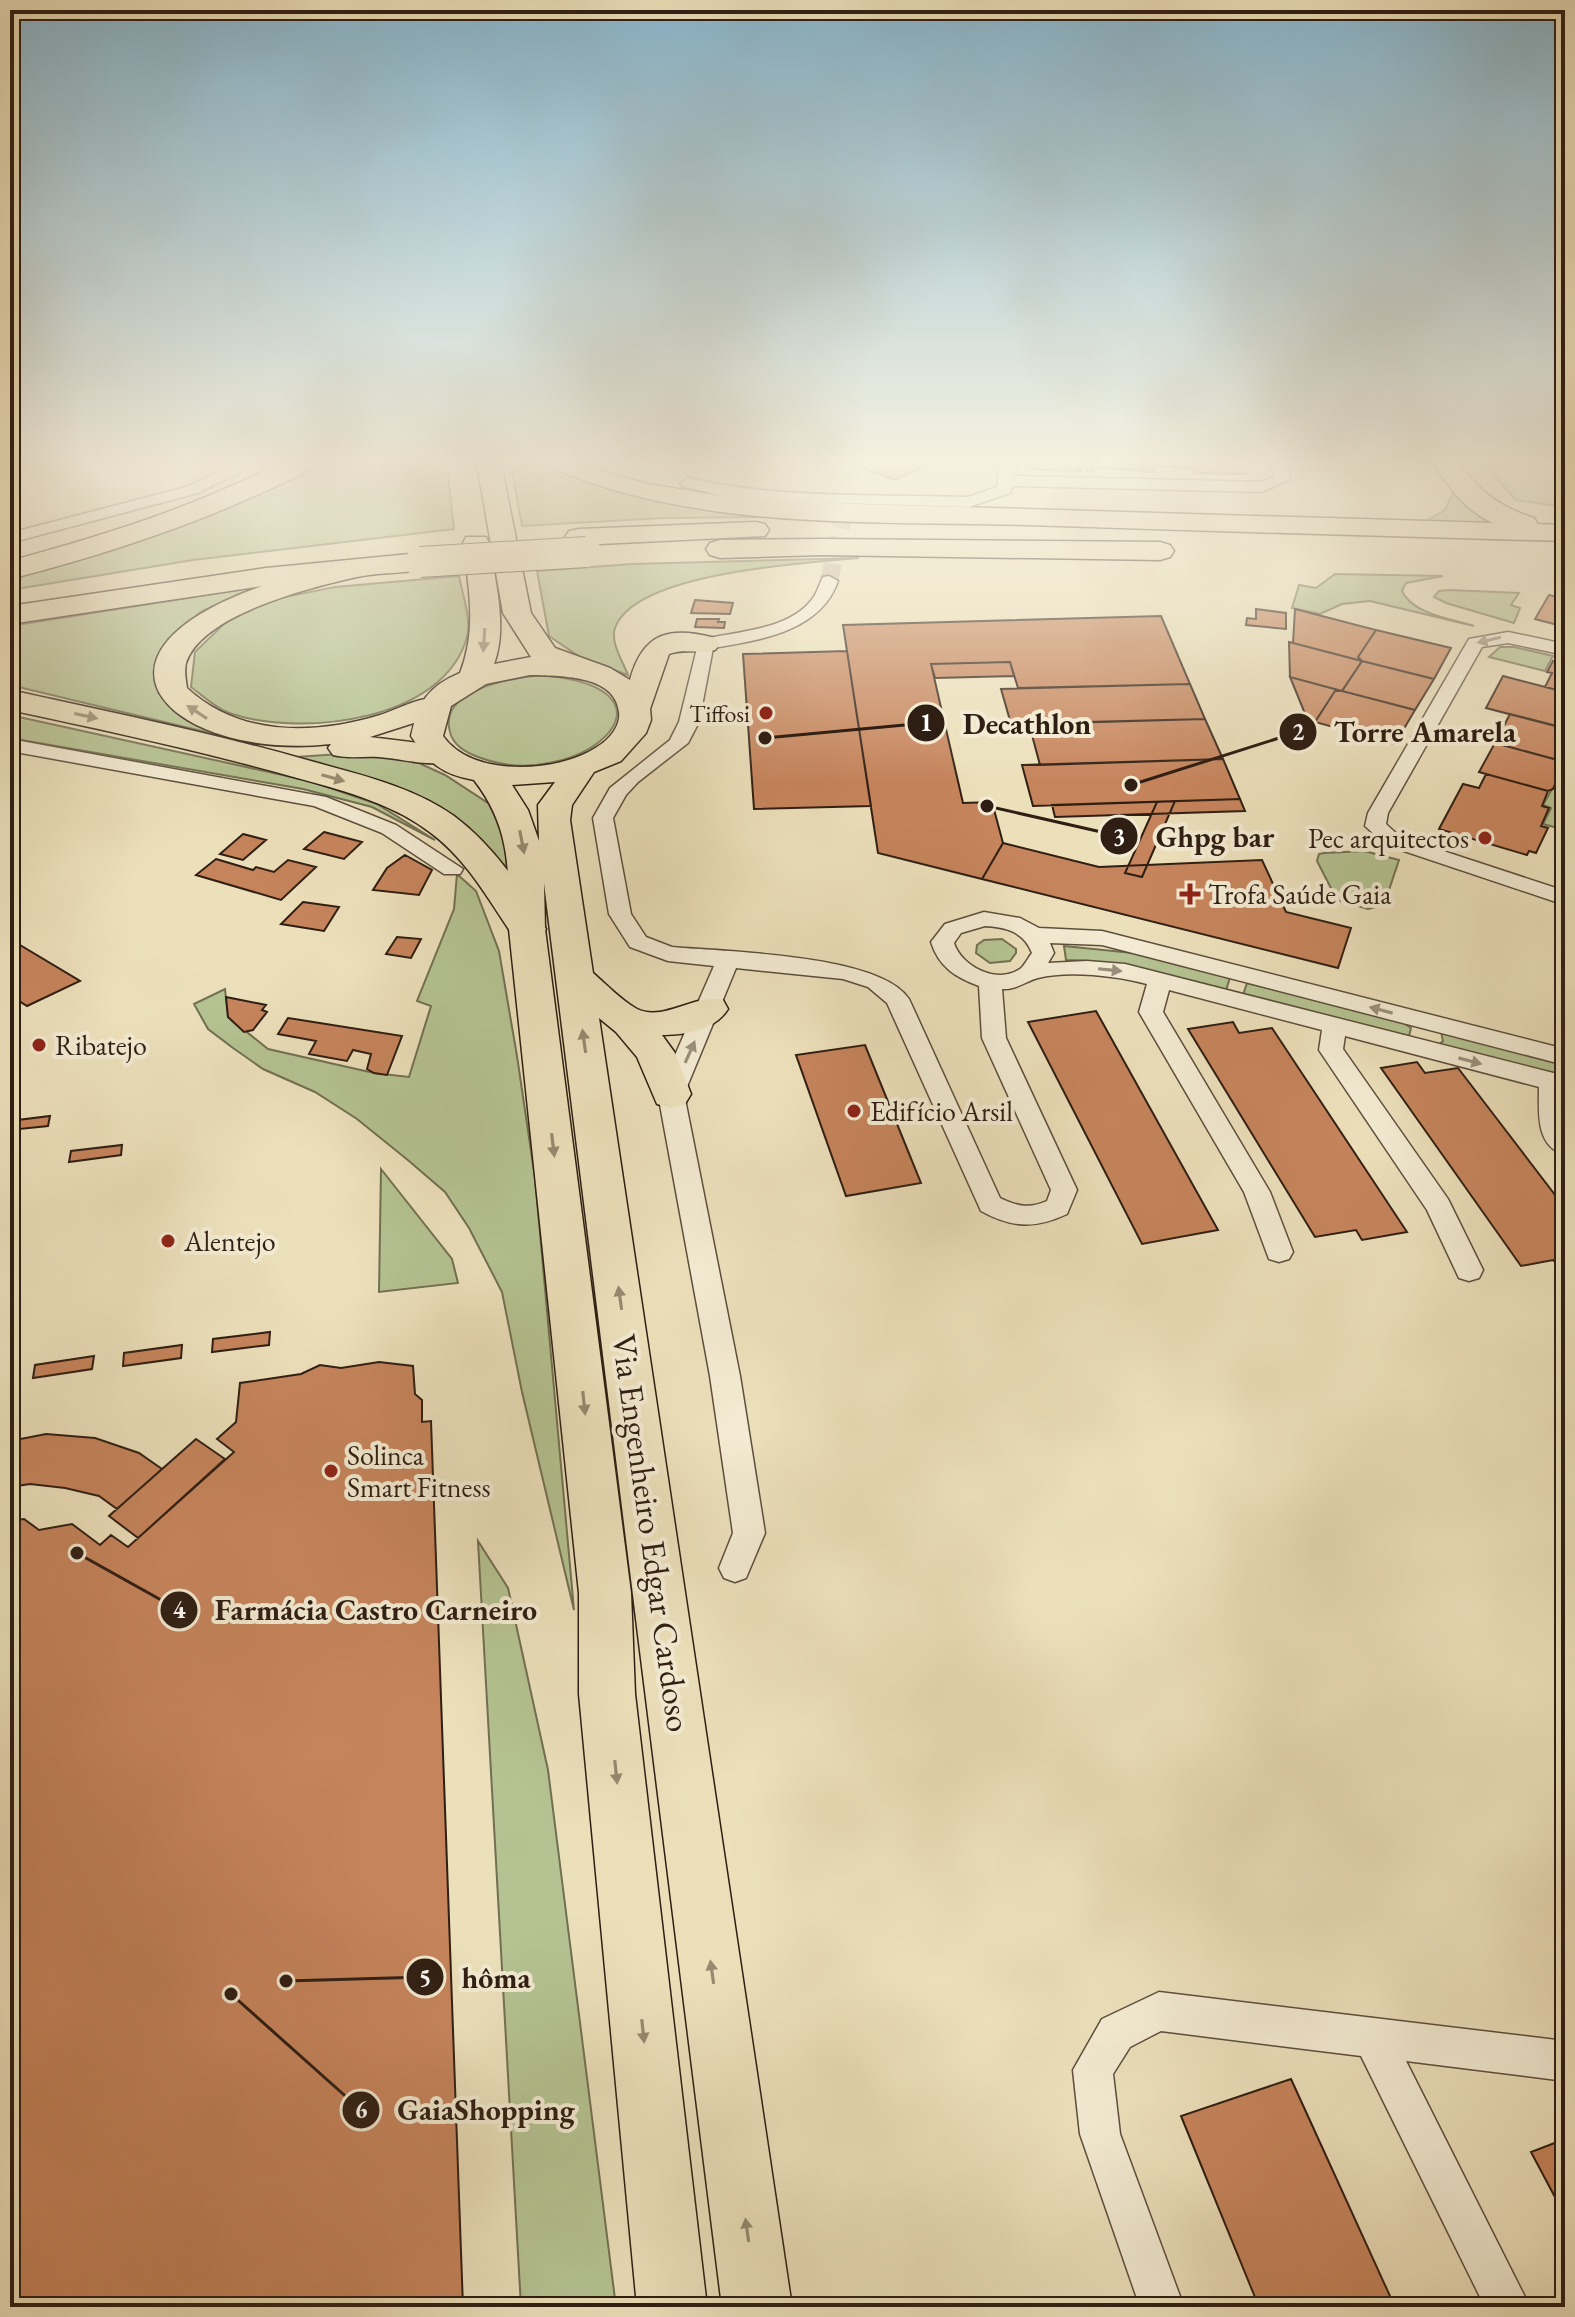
<svg xmlns="http://www.w3.org/2000/svg" width="1575" height="2317" font-family="'EB Garamond',serif">
<style>
.green{fill:#b5c392;stroke:#727052;stroke-width:2}
.building{fill:#c6845c;stroke:#2f1e13;stroke-width:2}
.lines{fill:none;stroke-linecap:round;stroke-linejoin:round}
.street-tunnel{stroke:#c6b999;stroke-width:18;stroke-dasharray:18 9;stroke-linecap:butt}
.street-casing{stroke:#5e4e3d;stroke-width:3}
.primary-casing{stroke:#2f1e13;stroke-width:3}
.highway-casing{stroke:#2f1e13;stroke-width:3}
.street{fill:#f3ebd3;fill-rule:evenodd}
.primary{fill:#ece0bb;fill-rule:evenodd}
.highway{fill:#ece0bb;fill-rule:evenodd}
.highway-bridge-casing{stroke:#2f1e13;stroke-width:32;stroke-linecap:butt}
.highway-bridge{stroke:#ece0bb;stroke-width:30}
.oneway{fill:#97896f}
.oneway2{fill:#9b8f7d}
.poi-dot{fill:#8f2418;stroke:#f3ebd3;stroke-width:3}
.labels{text-anchor:middle;dominant-baseline:central;stroke-width:8;stroke-linejoin:round;paint-order:stroke}
.far-poi-label{font-size:24px;fill:#2f1e13;stroke:#f3ebd3;text-anchor:end}
.poi-label{font-size:28px;fill:#2f1e13;stroke:#f3ebd3;text-anchor:start}
.near-street-label{font-size:34px;fill:#2f1e13;stroke:#f3ebd3}
.leader{fill:none;stroke:#2f1e13;stroke-width:3}
.callout-dot{fill:#2f1e13;stroke:#f3ebd3;stroke-width:3}
.mark-label{font-size:24px;text-anchor:middle;font-weight:bold;fill:#fff}
.callout-label{font-size:30px;text-anchor:middle;font-weight:bold;fill:#2f1e13;stroke:#f3ebd3;stroke-width:8;stroke-linejoin:round;paint-order:stroke}
</style>
<rect width="100%" height="100%" fill="#ece0bb"/>
<filter id="stains"><feTurbulence type="fractalNoise" baseFrequency=".0025" numOctaves="4"/><feColorMatrix values="0 0 0 0 .2 0 0 0 0 .09 0 0 0 0 .02 0 0 0 .5 -.17"/></filter>
<radialGradient id="worn" r=".72"><stop offset=".6" stop-color="#630" stop-opacity="0"/><stop offset="1" stop-color="#630" stop-opacity=".3"/></radialGradient>
<path class="green" d="M322,459H446L454,529L193,560L10,590V576L298,475Z
M510,459H539L564,473L628,493L774,512L773,517L663,518L522,526Z
M1479,459H1565V507L1516,500Z
M1454,491L1508,525L1425,522L1445,510Z
M859,558C807,563 635,572 615,628C610,642 623,662 628,675L583,659L549,636L537,571L632,564Z
M1335,574L1443,576L1406,583L1402,591C1412,614 1452,619 1474,626L1370,601L1342,604L1320,614L1292,608L1299,585L1316,588Z
M459,576C462,593 472,620 467,637C444,721 303,737 232,714C218,710 203,696 191,687L195,652L231,617L280,598L335,587Z
M257,587L202,611L168,639L156,667L164,699L197,724L235,739L10,685V626Z
M1449,590L1519,593L1511,605L1520,608L1514,623L1446,603L1434,597L1439,591Z
M1500,647H1514L1553,656L1545,671L1489,657Z
M542,675C698,690 577,794 481,758C469,754 453,746 450,732C438,689 513,678 542,675Z
M10,715L310,781L377,804L435,840L372,807L303,789L10,738Z
M340,754L410,759L445,775L491,805L502,824L508,876L380,784L296,757Z
M1565,766V830L1543,824L1551,808L1543,805Z
M1364,851L1399,860L1384,905L1368,909L1337,900L1317,861L1319,854L1324,853Z
M457,874L476,891L499,951L517,1056L535,1178L574,1610L522,1392L502,1292L469,1228L445,1192L409,1161L357,1119L315,1092L263,1069L233,1048L208,1029L194,1004L225,989L228,1017L268,1049L374,1073L409,1077L431,1006L417,1001L454,909Z
M1002,939L1016,949V953L1010,961L990,963L976,953L977,945L984,940Z
M1064,946L1133,953L1230,977L1226,991C1173,977 1121,960 1066,960Z
M1247,983L1402,1022L1411,1028L1409,1036L1243,995Z
M1441,1032L1565,1065V1079L1437,1046L1443,1041Z
M381,1169L452,1259L458,1283L379,1292Z
M478,1541L508,1588L548,1770L616,2307H521Z"/>
<path class="building" d="M838,459H939L895,480Z
M1029,459H1244L1246,474L1194,473V468L1155,466V472L1093,467V472L1086,471V466H1080V471L1028,469Z
M1549,595L1565,599V627L1535,619Z
M695,600L733,603L730,614L691,613Z
M1256,609L1286,613V629L1246,625L1247,618L1256,619Z
M1295,609L1376,630L1358,657L1362,661L1293,643Z
M1161,616L1190,684L1018,688L1010,662L931,664L963,803L992,802L1003,843L982,879L878,853L843,625Z
M697,619H719L718,622H725L724,628L695,627Z
M1376,630L1451,648L1434,679L1362,661L1358,657Z
M1289,642L1293,643L1362,661L1342,691L1290,677Z
M847,651L871,806L754,809L743,654Z
M1362,661L1434,679L1415,710L1342,691Z
M1553,661L1565,664V692L1545,687L1552,673L1547,672Z
M1010,662L1014,676L935,678L931,664Z
M1503,676L1565,692L1563,728L1486,708Z
M1290,677L1342,691H1335L1315,722L1308,721Z
M1190,684L1205,719L1011,724L1001,689Z
M1335,691H1342L1415,710L1395,744L1315,722Z
M1510,714L1565,728V762L1495,743Z
M1205,719L1223,759L1040,765L1029,724Z
M1495,743L1565,762L1553,789L1548,791L1479,772Z
M1223,759L1240,799L1033,806L1022,765Z
M1486,774L1548,791L1542,806L1549,808L1541,826L1548,828L1536,853L1529,851L1527,855L1439,829L1463,784L1479,788Z
M1240,799L1245,811L1055,817L1052,805Z
M1175,801L1142,877L1125,873L1157,802Z
M324,832L362,842L344,859L304,849Z
M243,834L266,840L243,860L220,854Z
M1003,843L1099,867L1262,860L1286,912L1351,928L1338,968L982,879Z
M405,855L432,870L419,895L373,890L387,868Z
M216,859L253,870L256,867L274,872L288,860L316,867L281,900L196,875Z
M303,902L339,907L324,931L281,924Z
M397,937L421,939L411,958L386,954Z
M10,939L80,981L27,1006L10,995Z
M226,997L266,1005L262,1010L267,1012L253,1030L244,1032L228,1017Z
M1096,1011L1218,1230L1142,1244L1028,1022Z
M288,1018L402,1036L387,1075L374,1073L367,1069L371,1054L353,1050L347,1061L309,1054L316,1041L278,1034Z
M1233,1022L1239,1033L1272,1028L1407,1232L1362,1240L1356,1230L1315,1237L1188,1029Z
M865,1045L921,1183L846,1196L796,1055Z
M1417,1062L1425,1073L1458,1068L1565,1208V1272L1553,1260L1521,1266L1381,1068Z
M50,1116L48,1126L10,1130V1121Z
M122,1145L121,1155L69,1162L71,1151Z
M270,1332L269,1345L212,1352L213,1339Z
M182,1345L181,1358L123,1366L124,1353Z
M94,1356L92,1369L33,1378L35,1365Z
M379,1362L413,1366L415,1394L422,1400V1422L431,1421L463,2307H10V1521L24,1519L39,1530L72,1524L100,1545L111,1535L128,1547L234,1452L217,1439L236,1422L240,1383L301,1374L320,1365L341,1368Z
M46,1434L95,1438L139,1453L162,1469L117,1509L99,1496L65,1488L30,1484L10,1487V1441Z
M196,1439L225,1459L138,1538L109,1516Z
M1291,2079L1395,2307H1259L1181,2116Z
M1565,2139V2216L1531,2152Z"/>
<g class="lines">
<path class="street-tunnel" d="M829,581L846,504"/>
<defs>
<path id="street" d="M247,459H267L198,493L10,543V533L186,487Z
M1001,459H1017L1014,476L1260,482L1274,477L1270,459H1286L1290,479L1262,492L1013,486L1010,493L969,507L770,501L731,498L682,486L680,483L688,478C779,499 875,494 968,497L997,487Z
M829,576L838,581C820,632 760,640 713,648L699,722L688,743L638,782L626,795L613,818L631,914L646,937L672,947C725,952 880,954 909,999L1000,1198C1017,1206 1029,1209 1047,1201L1051,1190L982,1038L979,986C955,977 939,967 931,942L945,924L984,912L1020,918L1039,928L1102,931L1565,1049V1065L1102,945L1050,943L1054,953L1048,963L1087,961L1125,964L1565,1076V1155C1535,1146 1539,1112 1539,1087L1345,1036L1343,1049L1448,1199L1483,1270L1479,1278L1469,1281L1459,1278L1427,1210L1319,1050L1322,1030L1169,990L1163,1012L1270,1192L1293,1252L1289,1259L1279,1262L1269,1259L1244,1192L1139,1012L1147,984C1117,976 1069,970 1038,978C1026,981 1016,990 1002,989L1006,1038L1077,1190L1067,1214C1035,1229 1012,1228 981,1211L887,1003L868,987L843,979L736,968L684,1094L740,1376L765,1533L746,1578L735,1582L724,1578L719,1568L733,1533L710,1376L658,1094L714,966L668,961L630,947L609,914L593,818L610,788L670,740L679,722L699,640C735,631 793,631 815,595C818,589 820,583 823,577ZM985,926C1006,927 1024,932 1032,953C1028,958 1024,966 1020,969C997,985 961,966 954,943L961,933Z
M1508,632L1565,644V655L1508,643L1482,647L1388,813L1386,824L1400,837L1422,844L1565,891V905L1386,845L1365,826L1368,813L1469,639Z
M10,739L326,797L396,825L463,869L460,874H444L382,833L314,806L10,751Z
M1159,1992L1565,2041V2081L1406,2061L1530,2307H1485L1361,2056L1161,2031L1130,2047L1113,2074L1120,2134L1184,2307H1140L1080,2134L1073,2070L1102,2019Z"/>
<path id="primary" d="M476,459H500L531,613L555,648L610,668L630,680C643,632 670,626 715,638L720,644L715,650C700,654 684,648 669,654L650,709L651,720L646,733L621,761L594,772L572,805L570,820L593,973C606,984 622,1001 637,1009C664,1022 695,993 723,1000L728,1009C715,1030 685,1035 662,1035L675,1053L691,1094L685,1104L671,1108L657,1104L637,1057L616,1032L599,1018L792,2307H722L544,883L545,929L631,1593L635,1694L707,2307H637L579,1694V1593L509,929C509,870 511,828 474,780C441,774 429,763 411,736C418,703 427,687 460,673C477,630 469,588 463,543L466,537H486L489,543C495,581 508,627 494,664L531,657L503,613ZM530,675C558,676 615,674 619,712C621,726 609,740 597,747C558,773 472,778 443,736L451,706L486,684ZM555,782L538,805L539,841L528,810L512,785Z"/>
<path id="highway" d="M287,459H319C310,472 287,481 272,488C189,527 100,556 10,579V561C105,535 199,506 287,459Z
M541,459H575L608,473L647,484L730,497L857,504L1493,523C1464,510 1447,485 1430,459H1456C1476,489 1499,507 1534,518L1538,524L1565,525V541C1386,536 1206,531 1027,525C868,521 693,531 545,465Z
M755,522L765,524L769,530L765,536L579,545L569,543L565,537L569,531L579,529Z
M822,539L1160,542L1170,545L1174,551L1170,557L1160,560L822,555L720,558L710,555L706,549L710,543L720,540Z
M420,553L430,556L434,562L430,568C406,574 381,572 357,577C312,587 202,614 186,663C184,671 186,680 187,688C240,737 314,735 380,715C402,708 423,694 445,699L450,706L445,713L370,737L451,747L456,754L451,761C428,767 403,759 379,757C363,756 349,759 333,755L328,748L331,744C176,761 60,657 262,586L10,624V606L266,568Z
M10,690C109,712 209,732 307,760C357,774 412,786 454,816C493,845 522,888 546,929L540,937L527,941L514,937C488,899 468,861 431,833C391,802 337,789 290,776C197,750 104,730 10,710Z"/>
</defs>
<use href="#street" class="street-casing"/>
<use href="#primary" class="primary-casing"/>
<use href="#highway" class="highway-casing"/>
<use href="#street" class="street"/>
<use href="#primary" class="primary"/>
<use href="#highway" class="highway"/>
<defs>
<path id="highway-bridge" d="M420,562L586,552"/>
</defs>
<use href="#highway-bridge" class="highway-bridge-casing"/>
<use href="#highway-bridge" class="highway-bridge"/>
</g>
<defs><path id="oneway-solid" d="M-6-.8H1V-3.2L6.5 0L1 3.2V.8H-6Z" transform="scale(2)"/></defs>
<g class="oneway">
<use href="#oneway-solid" transform="translate(484 640) rotate(94)"/>
<use href="#oneway-solid" transform="translate(197 712) rotate(-147)"/>
<use href="#oneway-solid" transform="translate(86 716) rotate(12)"/>
<use href="#oneway-solid" transform="translate(333 778) rotate(16)"/>
<use href="#oneway-solid" transform="translate(522 842) rotate(79)"/>
<use href="#oneway-solid" transform="translate(584 1041) rotate(-98)"/>
<use href="#oneway-solid" transform="translate(553 1145) rotate(83)"/>
<use href="#oneway-solid" transform="translate(620 1298) rotate(-98)"/>
<use href="#oneway-solid" transform="translate(584 1403) rotate(84)"/>
<use href="#oneway-solid" transform="translate(616 1772) rotate(84)"/>
<use href="#oneway-solid" transform="translate(712 1972) rotate(-98)"/>
<use href="#oneway-solid" transform="translate(643 2031) rotate(84)"/>
<use href="#oneway-solid" transform="translate(747 2230) rotate(-98)"/>
</g>
<g class="oneway2">
<use href="#oneway-solid" transform="translate(1489 640) rotate(167)"/>
<use href="#oneway-solid" transform="translate(1110 970) rotate(6)"/>
<use href="#oneway-solid" transform="translate(1381 1010) rotate(-165)"/>
<use href="#oneway-solid" transform="translate(690 1052) rotate(-66)"/>
<use href="#oneway-solid" transform="translate(1470 1061) rotate(15)"/>
</g>
<linearGradient id="sky" x2="0" y2="1"><stop stop-color="#88b8d1"/><stop offset="0.59" stop-color="#f6f1e0"/><stop offset="1" stop-color="#f6f1e0" stop-opacity="0"/></linearGradient>
<rect width="1575" height="783" fill="url(#sky)"/>
<g class="poi-dot">
<circle cx="766" cy="713" r="8"/>
<circle cx="1485" cy="838" r="8"/>
<path d="M1186 882h8v8h8v8h-8v8h-8v-8h-8v-8h8z"/>
<circle cx="39" cy="1045" r="8"/>
<circle cx="854" cy="1111" r="8"/>
<circle cx="168" cy="1241" r="8"/>
<circle cx="331" cy="1471" r="8"/>
</g>
<g class="labels">
<g class="far-poi-label">
<text x="750" y="713">Tiffosi</text>
</g>
<g class="poi-label">
<text x="1469" y="838" text-anchor="end">Pec arquitectos</text>
<text x="1208" y="894">Trofa Saúde Gaia</text>
<text x="55" y="1045">Ribatejo</text>
<text x="870" y="1111">Edifício Arsil</text>
<text x="184" y="1241">Alentejo</text>
<text x="347" y="1455">Solinca<tspan x="347" dy="32">Smart Fitness</tspan></text>
</g>
<g class="near-street-label">
<text transform="translate(652 1533) rotate(82)">Via Engenheiro Edgar Cardoso</text>
</g>
</g>
<path class="leader" d="M765 738L926 723M1131 785L1298 732M987 806L1119 836M77 1553L179 1610M286 1981L425 1977M231 1994L361 2110"/>
<g class="callout-dot">
<circle cx="765" cy="738" r="8"/>
<circle cx="1131" cy="785" r="8"/>
<circle cx="987" cy="806" r="8"/>
<circle cx="77" cy="1553" r="8"/>
<circle cx="286" cy="1981" r="8"/>
<circle cx="231" cy="1994" r="8"/>
<circle cx="926" cy="723" r="20"/>
<circle cx="1298" cy="732" r="20"/>
<circle cx="1119" cy="836" r="20"/>
<circle cx="179" cy="1610" r="20"/>
<circle cx="425" cy="1977" r="20"/>
<circle cx="361" cy="2110" r="20"/>
</g>
<g class="mark-label">
<text x="926" y="731">1</text>
<text x="1298" y="740">2</text>
<text x="1119" y="845">3</text>
<text x="179" y="1618">4</text>
<text x="425" y="1986">5</text>
<text x="361" y="2118">6</text>
</g>
<g class="callout-label">
<text x="1027" y="734">Decathlon</text>
<text x="1425" y="742">Torre Amarela</text>
<text x="1215" y="847">Ghpg bar</text>
<text x="376" y="1620">Farmácia Castro Carneiro</text>
<text x="496" y="1988">hôma</text>
<text x="486" y="2120">GaiaShopping</text>
</g>
<rect width="1575" height="2317" fill="none" stroke="#ece0bb" stroke-width="40"/>
<rect x="12" y="12" width="1551" height="2293" fill="none" stroke="#2f1e13" stroke-width="4"/>
<rect x="20" y="20" width="1535" height="2277" fill="none" stroke="#2f1e13" stroke-width="2"/>
<rect width="100%" height="100%" filter="url(#stains)"/>
<rect width="100%" height="100%" fill="url(#worn)"/>
</svg>
